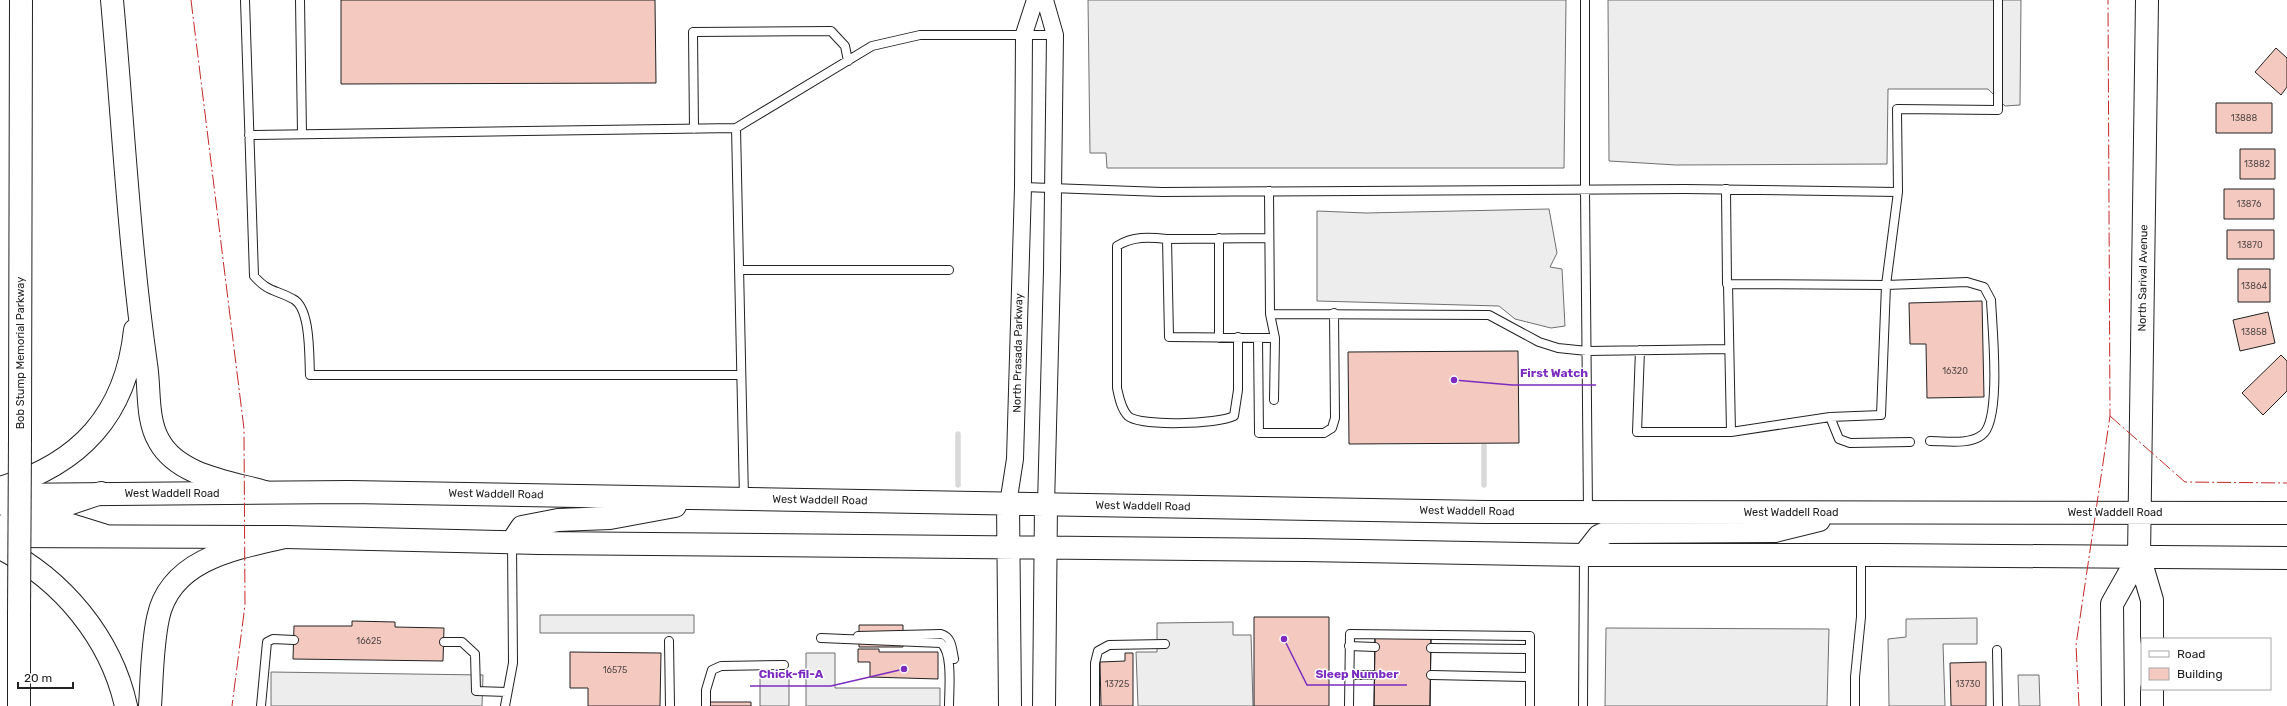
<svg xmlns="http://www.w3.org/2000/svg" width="2287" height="706" font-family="Rubik,sans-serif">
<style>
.parking{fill:#ededed;stroke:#6f6f6f}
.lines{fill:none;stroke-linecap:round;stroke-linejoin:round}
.stream{stroke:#d9d9d9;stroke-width:5.5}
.building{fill:#f3c9c0;stroke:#222}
.lane-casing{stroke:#222;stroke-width:10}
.street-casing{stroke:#222;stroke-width:18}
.secondary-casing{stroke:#222;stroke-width:24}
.highway-casing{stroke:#222;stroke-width:24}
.lane{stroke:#fff;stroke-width:8}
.street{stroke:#fff;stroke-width:16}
.secondary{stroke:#fff;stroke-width:22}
.highway{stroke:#fff;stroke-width:22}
.highway-bridge-casing{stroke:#222;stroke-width:24;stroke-linecap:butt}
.highway-bridge{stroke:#fff;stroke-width:22}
.power{stroke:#c62828;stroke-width:1;stroke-dasharray:14 3 2 3;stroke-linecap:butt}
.labels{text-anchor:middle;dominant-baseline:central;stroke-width:3;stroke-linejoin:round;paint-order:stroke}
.number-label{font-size:9px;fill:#564c4a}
.street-label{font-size:11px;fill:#222;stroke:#fff}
.leader{fill:none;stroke:#7b2cbf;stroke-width:1.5}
.callout-dot{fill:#7b2cbf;stroke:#fff;stroke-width:1.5}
.callout-label{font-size:12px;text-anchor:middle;font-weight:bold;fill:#7b2cbf;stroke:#fff;stroke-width:3;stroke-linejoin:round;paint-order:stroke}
</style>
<rect width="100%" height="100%" fill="#fff"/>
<path class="parking" d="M1088,0H1566L1564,168H1107L1106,153H1090Z
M1608,0H2021L2020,105L2005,106L1988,89H1888L1887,164L1676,165L1609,161Z
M1549,209L1557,253L1550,267L1562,269L1565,326L1551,328L1515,319L1499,306L1317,301V211L1366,213Z
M540,615H694V633H540Z
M1977,618V644H1943L1945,706H1889L1888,639L1906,637V619Z
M1233,622V635H1251L1253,706H1138L1136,652H1157V623Z
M1606,628L1829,629L1827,706H1605Z
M806,653H835V688H940V706H806Z
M271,672L483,675L482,706H271Z
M760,673H789V706H760Z
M2018,675H2039L2040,706H2019Z"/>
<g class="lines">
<path class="stream" d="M1484,446V485
M958,485V434"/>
</g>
<path class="building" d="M341,0H655L656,83L341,84Z
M2276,48L2287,58V87L2281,95L2255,72Z
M2216,103H2272V133H2216Z
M2240,149H2275V179H2240Z
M2224,189H2274V219H2224Z
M2227,230H2274V259H2227Z
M2238,269H2270V302H2238Z
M1982,301L1984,397L1927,398L1926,344H1910L1909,303Z
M2268,312L2275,343L2240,351L2233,320Z
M1518,351L1519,443L1349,444L1348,352Z
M2281,355L2287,361V391L2263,415L2242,393Z
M1254,617H1329V706H1254Z
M352,621L395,622V627L444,628L443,661L293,659L294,626H352Z
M859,625H903V647H859Z
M1375,636L1431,637L1430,706H1374Z
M1375,636L1431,637L1430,706H1374Z
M858,649H879V652H938V679L870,677V662H858Z
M570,652L661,653L660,706H588V688H570Z
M1125,653H1133V706H1101L1100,662L1125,661Z
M1986,662V706H1951L1950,663Z
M710,702H751V706H710Z"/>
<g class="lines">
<defs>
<path id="lane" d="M245,0L254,276C269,293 275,289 293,299C311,308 309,357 310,375H741
M300,0L302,134
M1585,0V189L1588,511
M736,128L872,46L920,35H1055
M694,129L693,32L831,31L845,46L848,61
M249,135L736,128L744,498
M1023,187L1162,192L1684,189L1898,192
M1726,189L1727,284L1886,285L1898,192L1897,109L1998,110V0
M1269,191L1270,314L1489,315L1539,342L1558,348L1587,351L1729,349
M1219,238V338
M1268,238L1167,239L1169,337L1275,338L1270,314
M1167,239C1149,237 1133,236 1117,246V388C1119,397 1121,409 1128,416C1141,427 1218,424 1234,416L1238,390V337
M739,270H949
M1728,284L1731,432L1830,417L1881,415L1886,285L1967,282L1984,287L1991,300C1992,325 2002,421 1982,435C1969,445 1946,441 1930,441
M1258,338L1259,433H1324L1332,428L1335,418L1334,313
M1640,350L1637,432H1731
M1274,400L1275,338
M1830,417L1839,439L1850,443L1910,442
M858,636L941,634C952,637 952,649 954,659
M821,638L941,643C953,653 949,690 949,706
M669,641L670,706
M444,642H462L475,654L476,691L507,692
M1349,646L1375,647
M1431,648L1530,649
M1997,650L1998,706
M1349,675H1374
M1431,675L1530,677
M261,706L267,642L273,639L294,640
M505,706L513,663L512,543
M706,706V690L712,670L721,666L784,665
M1095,706V663L1098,651L1109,645L1165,644
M1349,706L1350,634L1530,636V706
M1583,706L1584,556
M1855,706V677L1861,617V555"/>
<path id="street" d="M1045,0L1055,35L1052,270L1046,505
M1008,504L1015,459L1023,187L1024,34L1035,0"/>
<path id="secondary" d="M2147,0L2139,556L2152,600V639
M1,495L350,492L1485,512L2287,513
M1008,504L1010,706
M1,536L285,537L539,543L1305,550L1584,555H1880L2287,558
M512,542L522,527L558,520L610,518L675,506
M1584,555L1599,536L1608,532L1775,531L1819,520
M2152,689V706
M1044,706L1046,505
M2113,706L2112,604L2139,556"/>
<path id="highway" d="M112,0C123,121 129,244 146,364C150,388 146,419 159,441C178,476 230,482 265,492
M20,437L21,0
M0,488C80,464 126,415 135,330
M0,503L103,535
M0,527L101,493
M0,548C62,579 111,638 126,706
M19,616V706
M150,706C152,677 152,646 158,618C170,559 236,548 285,537"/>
</defs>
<use href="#lane" class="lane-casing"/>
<use href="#street" class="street-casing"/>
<use href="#secondary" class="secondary-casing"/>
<use href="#highway" class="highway-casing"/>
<use href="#lane" class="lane"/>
<use href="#street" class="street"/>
<use href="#secondary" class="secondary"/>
<use href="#highway" class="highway"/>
<defs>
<path id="highway-bridge" d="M19,616L20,437"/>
</defs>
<use href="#highway-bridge" class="highway-bridge-casing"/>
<use href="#highway-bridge" class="highway-bridge"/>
<path class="power" d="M191,0L244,429L245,605L232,706
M2110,416L2185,482L2287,483
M2079,706L2076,645L2110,416L2108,0"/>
</g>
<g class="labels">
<g class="number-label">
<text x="2244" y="118">13888</text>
<text x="2257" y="164">13882</text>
<text x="2249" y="204">13876</text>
<text x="2250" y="245">13870</text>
<text x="2254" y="286">13864</text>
<text x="2254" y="332">13858</text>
<text x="1955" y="371">16320</text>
<text x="369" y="641">16625</text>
<text x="615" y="670">16575</text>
<text x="1117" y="684">13725</text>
<text x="1968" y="684">13730</text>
</g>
<g class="street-label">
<text transform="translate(2143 278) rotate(-89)">North Sarival Avenue</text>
<text transform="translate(20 353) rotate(-90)">Bob Stump Memorial Parkway</text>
<text transform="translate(1018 353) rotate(-89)">North Prasada Parkway</text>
<text x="172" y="493">West Waddell Road</text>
<text transform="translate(496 494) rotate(1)">West Waddell Road</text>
<text transform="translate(820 500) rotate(1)">West Waddell Road</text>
<text transform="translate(1143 506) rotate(1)">West Waddell Road</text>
<text transform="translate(1467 511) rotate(1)">West Waddell Road</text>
<text x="1791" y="512">West Waddell Road</text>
<text x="2115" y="512">West Waddell Road</text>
</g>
</g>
<path class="leader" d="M1454 380L1512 385H1596M1284 639L1307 685H1407M904 669L831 686H750"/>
<g class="callout-dot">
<circle cx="1454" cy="380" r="4"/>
<circle cx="1284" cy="639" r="4"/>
<circle cx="904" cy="669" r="4"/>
</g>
<g class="callout-label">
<text x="1554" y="377">First Watch</text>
<text x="1357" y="678">Sleep Number</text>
<text x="791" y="678">Chick-fil-A</text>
</g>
<rect x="2141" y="638" width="130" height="52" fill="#ffffff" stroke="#a7a7a7"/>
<rect x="2149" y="651" width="20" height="6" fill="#ffffff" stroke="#a7a7a7"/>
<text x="2177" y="658" font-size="12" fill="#222222">Road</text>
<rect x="2149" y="668" width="20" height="12" fill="#f3c9c0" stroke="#a7a7a7"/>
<text x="2177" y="678" font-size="12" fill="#222222">Building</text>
<path d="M18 682v6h55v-6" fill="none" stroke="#222222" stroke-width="2"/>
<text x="24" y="682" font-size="12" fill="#222222" stroke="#ffffff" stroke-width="3" paint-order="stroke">20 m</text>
</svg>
